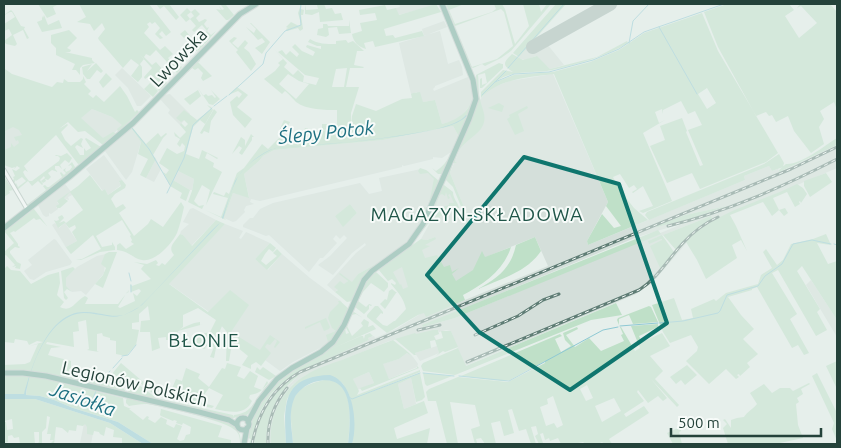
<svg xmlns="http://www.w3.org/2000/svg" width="841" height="448" font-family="Ubuntu,sans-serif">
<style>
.built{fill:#d4dfda;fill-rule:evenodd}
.green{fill:#bfe0c8;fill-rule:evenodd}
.water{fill:#8ec9d4}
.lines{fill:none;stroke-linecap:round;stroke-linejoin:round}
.stream{stroke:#8ec9d4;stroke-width:1}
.runway{stroke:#a2b6b0;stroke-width:14}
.minor-casing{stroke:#a8b8b2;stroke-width:5}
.major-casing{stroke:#c2cac8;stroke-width:7}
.minor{stroke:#fff;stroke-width:3}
.major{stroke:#6aa596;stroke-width:5}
.rail-casing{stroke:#5f7d75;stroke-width:3}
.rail{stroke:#f7fbf9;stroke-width:1;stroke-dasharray:4;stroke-linecap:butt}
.marked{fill:none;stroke:#0f766e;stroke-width:4;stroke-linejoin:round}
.labels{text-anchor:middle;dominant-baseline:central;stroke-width:4;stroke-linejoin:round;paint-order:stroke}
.street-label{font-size:18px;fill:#24423a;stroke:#f7fbf9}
.water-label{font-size:19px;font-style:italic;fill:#1c6f80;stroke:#f7fbf9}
.neighbourhood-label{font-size:19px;letter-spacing:1px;fill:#1f5548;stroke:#f7fbf9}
</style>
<rect width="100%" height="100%" fill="#e6efeb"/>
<path class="built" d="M399,4H437V5L398,15L396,8L400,7Z
M600,4H620L547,44L564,65L550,69L536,56L525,60L518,58L531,43Z
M444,21L447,27L424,36L422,29Z
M440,31L448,64L459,60L462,67L463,75L435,86V87L433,89L434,91L468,77L473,94L472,103L462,115L456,120L442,124L435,100L423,102L417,92L411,94L399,43Z
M122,68L151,96L141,106H137L128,88L115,75Z
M553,74L608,202L587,241L588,245L745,180L744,176L769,166L772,171L778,169L780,172L837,145V168L713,221L689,240L653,282L636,294L465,366L451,331L446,330L439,332L438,330L389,341L306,375L292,385L282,398L272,422L271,444H266L268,420L274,404L283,391L298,376L297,375L279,389L266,406L259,420L254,444H251L255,425L266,402L277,388L290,377L303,370L331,358L330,356L369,340L368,338L374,336L375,338L396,329L422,313L409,311L388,264L411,249L435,239V237L427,240L421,239L430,223L434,219L433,218L430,220L427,223L444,187L449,189L458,210L464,207L450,173L480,100L486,92L491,88L510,81ZM727,206L690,219L657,227L656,226L685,215ZM701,220L705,223L684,240L661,269L662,241L661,239L648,241ZM687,222L455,318L423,327L422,326L637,237ZM535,237L548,266L426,316L488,264L486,257Z
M170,94L190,114L180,125L168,113L170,110L160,99L164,95Z
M92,109L112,117L123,125L115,132L103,139L80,118Z
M14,121L27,141L4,154V126Z
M453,126L458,135L451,152L442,158L433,157V159L404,166L402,165V167L260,201L251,199L250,202L254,204L246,206L244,210L245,212L236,221L233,222L224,218L233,193L249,197L244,174L259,161L263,156L274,150L383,140Z
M131,128L141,142L132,172L126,180L105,151Z
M104,155L122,180L119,182L121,185L108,195L105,189L103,191L86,169Z
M156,159L161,169L154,182L146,178Z
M421,169L428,171L436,181V185L416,230L405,243L376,264L358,274L352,283L340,273L348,281L335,292L327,285L356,253L366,245L365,243L352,253L333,275L318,265L330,256L347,238L344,235L340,239L336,235L333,239L337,243L323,258H320L309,272L269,235L266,236L243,227V225L250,218H253L260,209L273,203L360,183L369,194L382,191L379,178ZM350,204L357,213L351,219L335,216Z
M178,171L194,179L192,190H190L173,180Z
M65,184L72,193V195L68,197L69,200L63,198L65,196L57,202L59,204L56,207L58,209L51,214L49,213V216L46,217L43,215L38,205Z
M193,208L216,220L191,246L183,235L180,234L181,231L189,224L183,222L190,209Z
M55,223L59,228L65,223L77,241L66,247L52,225Z
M225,224L243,231L239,238L241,239L246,232L270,243L255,259L268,270L282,254L310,278L341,301L346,311L335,333L329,342L318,349L293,362L280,371L265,360L267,358L227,332L208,311L168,283Z
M54,239L56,240L72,262L70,265L46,272L34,280L30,279L24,271L32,265L28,260Z
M106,254L104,273L86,295L81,291L72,292L65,286L66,278L77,267L97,256Z
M811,280L837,320V337L806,285Z
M437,346L439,353L420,361L415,353Z
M407,353L413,357L418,364L417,367L389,379L382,364L399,359Z
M369,372L374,383L357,390L353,379Z
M411,378L416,404L404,409L398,384Z
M85,419L95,422L91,444L80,443Z"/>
<path class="green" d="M38,4L40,5L59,4L53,7L56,14L47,18Z
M79,4H149L171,32L166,36L162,31L159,34L163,38L160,39L155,34L160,28L155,22L152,24L150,22L147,24L149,27L144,33L160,50L165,46L173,54L168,58L178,69L181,66L182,67L177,73L156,50L150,56L146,54L144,57L152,65L156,62L164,71L160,76L167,83L159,91L151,82L154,78L151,75L145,79L144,77L152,68L140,55L144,59L140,64L142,67V77L138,82L131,76L139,65L131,59L123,68L99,40L98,38L105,29L102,23L94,31L90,24L77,22L86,17Z
M156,4H169L179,17L176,20L164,6L160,9Z
M222,4L226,5L234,15L228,20H226L216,9L221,10L219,6L222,10L224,9L221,5Z
M301,4V9L304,10L303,15H301L303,29L300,31L298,28L287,31L286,29L288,28L286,27L291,22L299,26L301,24L298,13Z
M305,4L306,10L318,9L317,5L315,4H324L326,9L332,8L335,14L341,13L343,20L320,22L319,12L312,15L305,14Z
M436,4L441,12L384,29L386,36L393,35L395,38L422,31L424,36L375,47L373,41L364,43L366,49C358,47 353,41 352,34L362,31L360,23L377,20L375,13L360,15L359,10L385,5L387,10L396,8L399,15Z
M446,4H464L449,10L455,24L492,12L496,9L494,4H502L505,9L515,44L529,26L523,4H539L541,12L547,4H551L511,51L501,58L485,66L482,64L473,68L471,67ZM501,9L504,12L513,46L497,59L472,67L455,26Z
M556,4H566L519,57L513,53Z
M727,4H789L794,10L785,16L799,38L817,23L801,6L797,8L800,4H830L837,12V110L834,102L820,111L824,119L819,127L824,144L811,153L794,131L788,116L776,122L772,115L769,116L766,112L756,116L718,47L704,12Z
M187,8L191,12L187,15L190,19L194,16L191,12L195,9L200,14L196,18L199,22L205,19L207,20L204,24L207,28L209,27L207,31L211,35L216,31L205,44L199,38L207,31L202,25L194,32L192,30L196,26L190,19L186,22L180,15Z
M11,10L13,12L21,26L25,27L24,29L29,38L27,39L23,30L13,35L17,44L15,46L6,44L4,41L12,35L9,29L4,31V24L15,17L12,12H10L4,15Z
M702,13L718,51L778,153L766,162L700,189L692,173L667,183L650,146L665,140L660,126L682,118L687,131L686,132L700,166L703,165L688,130L702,125L695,111L688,114L681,101L663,110V114L662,109L655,112L659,123L665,120L643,133L672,201L643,213L639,211L653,206L643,186L633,193L632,192L637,189L634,185L629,188L620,174L613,177L619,189L634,208L648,220L588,245L587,241L602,214L614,228L621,226L606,206L608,202L554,74C530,77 497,79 481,98V92L503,70L513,72C502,65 503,63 512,54L523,60L537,56L550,69L597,57L627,41L628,43C605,57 578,64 552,70C534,74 510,69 496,82L514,75L553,72L590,62L619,50L644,33ZM707,88L716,103L707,109L698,94Z
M44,15L48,25L59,20L62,28L42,32L37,22L42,20V16L43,18Z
M349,20L351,33L339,34L337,27L328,28L329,35L326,37L317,35L318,29L323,28V24H327L328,26H349Z
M250,23H251L270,42L262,54L255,48L265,42L262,38L258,40L246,27L254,33L256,29Z
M69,30L77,38L67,48L71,50L70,52H65L92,58V60L95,63L83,65L80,68V75L76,70H72L75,64L56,55V48L51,43V35Z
M185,30L199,47L203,43L204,45L197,52L198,50L196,51L191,46L194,42L187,35L184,38L180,34Z
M234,37L237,38L232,43L238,48L245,40L248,43L244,48L249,52L256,64L251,71L236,52L238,50L229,41Z
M310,39C318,44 326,44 336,44V41L346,40L348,43L353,41L364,51H357L354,65L364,67L363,68H350L346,87H359L351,113V124L350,128L322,130V124H337V110C325,110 307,110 296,102C294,100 289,94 285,91L282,94L264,79L275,71L280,65L278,63L283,59L273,48L287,63L284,67L293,75L298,70L304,76L303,82L316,85L319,78L305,75L278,52L282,50L286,55L290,51L297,57L299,54L292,47L295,44L302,51L313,56L315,52L306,47L307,45L321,49V46H328H317L308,42ZM347,68L344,87H332L336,69ZM288,74L299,81L309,84L296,99L279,84Z
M199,58L200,61L198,62L212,76L203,81L201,78L203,73L198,68L195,70L192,68L188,72L187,70Z
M96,63L103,71L101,73L97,70L90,79H87L83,74L82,67L92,64L87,71Z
M499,63H502L499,64H503V68L482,88H480V79L482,78V85L487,83L485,73L478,75C479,83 478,92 480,99C481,106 486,114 484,122C481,137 458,140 455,162L457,163H453L450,173L464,207L462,209L453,187L445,179L477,95L476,75Z
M4,65L5,69L12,74L52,87L57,82L63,83L64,79L68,82H80L83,79V76L86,82L84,84L91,91L88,94L93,98L96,95L104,102L120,86L127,96L135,112L137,110L139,112L118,132L117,129L122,125L112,117L92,109L81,118L103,138L113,132L116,133L103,145L85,131L78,132L68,122L59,129L67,124L68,125L61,132L65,140L71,146L81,138L83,139L81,144L83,148L77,145L75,147L80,155H84V148L86,151L91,148L85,139L86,138L101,147L82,163L78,164L56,135L24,166L28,172L25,170L23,172L25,176L26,175L25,176L29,181H32L59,161L60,158L58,156H55L56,155L61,156L67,153L72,158L69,163L65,160L60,165L62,169L59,166H55V169L58,172L52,170L48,173L51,177L48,180L45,179L46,181L43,183L41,181L45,178L44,176L40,180L43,184L42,185L38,181L32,186L28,181L16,191L14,185L16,183L18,187L26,181L22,177L16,181L15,180V182L13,184L11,179L12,181L14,179L13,177L15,176L12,169L16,171L20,168L17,166L14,169L15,167L12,168L4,165V150L11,147V143L14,147L19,143L18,140L16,141L14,137L22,135L19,130L13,127L5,131L6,136L4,131Z
M106,73L112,79L103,88L99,82Z
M150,83L158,91L153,97L144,89Z
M237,87L248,95L237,107L252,119L245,128L233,115L230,102L237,96L239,98L242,94L238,91L228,95Z
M198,88L203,96L206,94L208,96L212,95L215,98L216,97L211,90L220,99L213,105L209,104Z
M198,90L201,96L190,105L184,99Z
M474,91L472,108L442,174H438L432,168L436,171C449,163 453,149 458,135L453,126L383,140L274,150L263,156L259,161L244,174L249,198L233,193L224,218L226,220L205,210L221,217L228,198L213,194L214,192L224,196L226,192L229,194L237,173L244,168L262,144L268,149L283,134L279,131L284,120L290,122L284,134L299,142L305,128L318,131L351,128L352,116L356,104L376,111L402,99L412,98L411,94L413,93L420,92L423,102L435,100L442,124C460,119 472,110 474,91Z
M499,103L504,106L502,112L488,108Z
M207,105L211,107L213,110L205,124L200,120L193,127L186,154L199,159L202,150L218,158L217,159L207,153L205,158L214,163L213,167L222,172L206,205L210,190L202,185L194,201L199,206L204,205L202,209L188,202L192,191L194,179L178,171L173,180L190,190L186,201L180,198L182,193L170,186L163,172L166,174L169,170L159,163L167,148L177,154L184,151L185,146L182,143L180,147L177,144L180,139L175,136L174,132L180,138L186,132L180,125L181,123L185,127L188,124L184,120L181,122L176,118L184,110L197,120L211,109Z
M527,106L528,108L518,114L524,131L515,135L507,119L510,117L509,115Z
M214,109L217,112L211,121L209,133L204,131L202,134L200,133Z
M132,127L146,144L158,133L161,137L166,133L167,134L163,138L153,155L156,159L146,178L140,175L148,159L138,154L141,142L131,128Z
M251,134L254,137H252V140L242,155L239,153L242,148L239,146L232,154L241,137L245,140V146Z
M837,138V145L779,172V170L786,164C801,165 824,146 837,138Z
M779,154L784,163L783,167L772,171L769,166L744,176L745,180L649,220L645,215L647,212L764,164Z
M72,162L75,167V169L27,206L26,204H28L46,190L43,186L45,185L47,187H49L62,177L60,173L61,172L64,175L66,173L63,170L66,168L65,170L66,172L70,170L72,167L71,165L68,166Z
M420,168L426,170L439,181L427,210L423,208L427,207C432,195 432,186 434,179L428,173L420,174L418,171Z
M826,173L832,182L810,197L804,186V181Z
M90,175L102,191L105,189L108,195L121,186L119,181L122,180L126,185L125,188L115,194L111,199L116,208L123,204L126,208L119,213L134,236L148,224L151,219L163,227L181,202L184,207C182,216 180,225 177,233C172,244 154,263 142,260C132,258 131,252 117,250V245L120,243L126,249L134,244L131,242L132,240L130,236L131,235L122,220L96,236L102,247L112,245V242L115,247V250L100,252L81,260H76L82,259L101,249L93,235L71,254L70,253L60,239L66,247L77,241L72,232L76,228L75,225L69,228L65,223L58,228L54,220L56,221L59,220L58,217L62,215L64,218L59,223L64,221L66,223L83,210L70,192L64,198L68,201L60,208H58V209L56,206L59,204L57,201L78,186Z
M5,178L13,190L9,191L10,193L4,197Z
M797,184L803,188L807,194L801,203L800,201L799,202L800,204L795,207L787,192L773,198L779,210L785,208L788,213L784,216L779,210L772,216L763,202L730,215L736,226L747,251L741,240L732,245L737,258L706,279L697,260L686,242C715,211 760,203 797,184Z
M444,185L453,192C453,199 458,202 459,208L431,220L415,240L442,186ZM446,192L448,199L450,198L448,195L450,194L454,203H449V205L434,210L440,195L442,194L445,196Z
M350,204L357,213L343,227L335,216Z
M727,206L690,219L657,227L656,226L685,215Z
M31,209H34L47,226L40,219L36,220L34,218L15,232L14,231L10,233L18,244V246L20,247L19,248L15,247L10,251V253L17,262L21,264L20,269L15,268L16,266L12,267L15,265L6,255L4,256V252L14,243L4,231L30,212H28Z
M711,216L712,219L693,231L676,250L663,235Z
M216,220L225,224L169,284L208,312L230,290L249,305L231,332L260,350L270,335L280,342L275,348L274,347L277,341L275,339L270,345L267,344L265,347L271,353L261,366L256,362L251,365V369L242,365L248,356L232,343L229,361H226L227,332L222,326L219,333L214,358L210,357L214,347L206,346L205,349L196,347V344L193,340V336L210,332L216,320L198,308L183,315V327L179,330C186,326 192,323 200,322V325L204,324L178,331L180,348H175L174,340H166V337L158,338L160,348L152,351L150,332H140L141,321L150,320L148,306L139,314V322L132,323V329L139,330L136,345L126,356L116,354V341L110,340V338L103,336L102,333L97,334V351L99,352L87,350L89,349L86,320L78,322L79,331L73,332L74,347L47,342L46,344L61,347L51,348L48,355L71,361V369H69V373L71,371L76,376L103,383L110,373L111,379L126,391L61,383L123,398L124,406L131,409H129L143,420L147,416L149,417L148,419L155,423L161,417L167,420L166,424L174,428L176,424L182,426L177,439L180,441L184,440L186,435L190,434L191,427L183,423L182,425L176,423L177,421L174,420L173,421L161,416L160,415L161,409L222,426L218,437L231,440V444H153L118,422L73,408L54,400L40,396L26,395L27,386L24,395L4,394V376L23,375L4,371V365L25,364L30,362L38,344L30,346L43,342L37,341L29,345L27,341L15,339L14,343L4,342V269L7,266L11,270L20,271L31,284L48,275L59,272L60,283L57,295L64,302L60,307C72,313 75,301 85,296L88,298L85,304H118L129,290L128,293L127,292L118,307L120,308L135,301L133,293L137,296L141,291L139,289L131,292L130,284L132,286L151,279L141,269L144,265L134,262L131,267L134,262L147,264L156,260L158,263L156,265L159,266L162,263L165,265L174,255C167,247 175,242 180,234L183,235L192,246Z
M658,230L661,234L455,318L423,327L422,325Z
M826,234L831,245L817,243L828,264L837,261V311L836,313L837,320L802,266L797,271L820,309L817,312L827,330L816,336L778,270L772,273L797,314L790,319L809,353L804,355L798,345L792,348L757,287L752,289V290L728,297L741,315L754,329L743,339L758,354L747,363L750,367L740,376L739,374L737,375L739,377L736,379L726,369L709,384L686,361L697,351L698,347L691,335L670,343L663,332L652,305L674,298L682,320L693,318L691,309L714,299L716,301L726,293L758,284L761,275L772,268L763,252L766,249L777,265L783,260L791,244L813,239Z
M662,235L674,252L661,270L650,246L662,240L661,239L649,244L648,241Z
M435,237L436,239L425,245L430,246L422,250L425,258L437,255L444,267L450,265L452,272L459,268L452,274L456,281L473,270L482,251L485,257L511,247C504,270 484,284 463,295L465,300L426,317L424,313L418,315L387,333L367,317V315L375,306H378L383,312V314L381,313L376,319L383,325L387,326L394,321H395L406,309C404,299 398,292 391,284V283L395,285L396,283L392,279L388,281L378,269L421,239L427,240ZM402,267L408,287L403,289L401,284L400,285L393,272Z
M535,237L541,251C527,272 501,279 478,289C498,278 511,268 516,245Z
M270,243L276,248L273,252L269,249L265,254L261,261L266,265L277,256L273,253L277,249L282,254L267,270L255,259Z
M398,248L399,249L373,269L352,301L347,302L335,292L338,290L334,287L340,281L344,284L348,281L339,274L340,273L352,282L358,274L376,264Z
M109,252H117L103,288L95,284L103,275L106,268L101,264L105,254Z
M73,267L75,269L66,278V286L72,292L67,289L64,292L68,298L66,300L64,298L61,271Z
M374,272H376L388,283V287L384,292L371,283L363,292L358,301L366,307L369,304L372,305L371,306L369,305V309L364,314L355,307L365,282Z
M392,289L397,293H396L385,309L380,304L385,299L387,300L389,291Z
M338,301H340L349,309L341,327L330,343L318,352L317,351L328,342L326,335L336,331L332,328L328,318L330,312L339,303Z
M616,303L622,315L591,320L455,375L423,371L421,366L423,363L458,348L466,366Z
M649,306L651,307L658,322L633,324L629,315L619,319V325L617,320L618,318Z
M354,312L363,318L356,314L351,315L347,326L352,336L363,326L361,323L364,319L369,322L368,327L373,325L376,329L329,350L361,336H363L364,339L365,335L370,333L373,336L368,338L369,340L303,370L283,382L271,394L261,410L251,444H249L251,439L248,438C252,393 290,371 326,351H328L327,350L345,328L346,334L349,333L345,326L351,314Z
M326,318L330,327L329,329L324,331L320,322L305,329V327Z
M658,324V327L639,336L642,342L662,333L670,346L650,356L663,371L655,379L679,405L677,407L651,379L667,398L663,401L658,396L648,403L638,390L637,392L644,401L624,414L626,417L644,406L649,413L609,439L612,444H604L602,442L598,444H585L583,442L573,444H561L558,438L550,441L549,438L545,440L543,433L540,434L543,443L539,444L535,436L538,434L536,426L531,427L536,444H531L526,429L519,431L512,409L508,410L514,433L504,436L500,421L491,423L496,444H485L481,438L476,439L477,443L475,444L471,429L480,426L475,405L450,402L458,444H447L436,401H428L426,392L429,389L458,377L508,382L545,363V361L510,380L502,381L461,376L560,334L562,336L555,339L561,352L571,346L565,340L563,333L577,327L578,329L566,335L575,347L589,338L601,351L624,341L621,335L623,334L620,327H621L635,351L640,348L631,326ZM587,385L593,398L586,401L580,389ZM553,396L563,425L557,428L554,423L546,426L540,407L548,404L547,399ZM614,398L621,411L602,422L595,406Z
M433,330H438L439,334L434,336L436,340L443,338L441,331H451L458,347L445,352L443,351L436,356L439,353L435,340L430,341L431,348L415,353L416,355H414L395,339L415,333L416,334Z
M393,340C401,347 412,353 417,363L413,357L407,353L399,359L383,364L389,379L417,368V366L419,368L362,391L360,388L374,383L369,372L353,379L359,391L357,395L420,370V372L353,399L420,373L425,397L422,400L416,402L411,378L398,384L404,409L424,401L428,413L394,428L397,439L430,428L427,444H352L354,422L350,397L343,384L339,380L312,377L298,384L287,399L284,416L286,444H271C268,417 282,389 306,375C317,368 330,364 342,360C359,353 376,346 393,340Z
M837,361V389L826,366Z
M298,362L291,367L247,416L235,420L240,417L247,416L252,409L247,415L233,418V420L129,393L128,391L131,386L137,384L145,389L144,392L146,390L156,398L233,415L234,417V415C243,414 249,411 254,403V405C262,387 280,371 298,362Z
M121,363L148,386L152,382L155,384L152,391L156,394L175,397L170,393L176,379L182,381L186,368L200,374L198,378L209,387L222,368L225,369L227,363L241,367L237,376L244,379L250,371L258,376L254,387L262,390L267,381L268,383C262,391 258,394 250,395L249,398L252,401C245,416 230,412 215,409L223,395L209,388L199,402L214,406L212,408L198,405V402L196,405L179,401L183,390V381L182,390L177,400L155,395L138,381L132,382L126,387L112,379L111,375Z
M687,365L697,375L685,385L681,380L676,384L670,377Z
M257,367L260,370L263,367L276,376L269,380L255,372Z
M423,373L452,376L427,386L425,384Z
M817,373L837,413V441L832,429L834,423L812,376Z
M297,375L298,376C276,393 266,417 266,444H254C258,415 272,391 297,375Z
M324,380C356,378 350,424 348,444H293C291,411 282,389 324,380Z
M809,383L810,384L801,389L803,394L797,398L799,402L796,404L798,425L803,438L775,444H733L732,443L728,444L723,428L727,424L723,420L725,419L731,428V420L737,418L744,417C747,412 753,409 757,404L750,393L764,384L772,393L780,388H790L793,391Z
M129,396L193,411L232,423L204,415C222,423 241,420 241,444H240C240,439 240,434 235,430C226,421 159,405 145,404C140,404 135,405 129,406L126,403V400Z
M4,399H35L110,423L143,444H122V438L113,437L114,430L106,427L104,436L100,434L99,432L94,431L93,435L87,434V427L85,424L83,426L77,425L76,431L69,430L68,433L62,428L56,427L54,444H50L54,440H50L51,434H47L50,417L47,416L46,428L42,432V444H37L39,442V432H34L35,444H20L19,437L14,438L12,435L8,436V442L5,443L4,430L5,429L4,422H6L7,430L13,429L12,419L4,421Z
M680,427L681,431L679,432L682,444H673L667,433Z"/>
<path class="water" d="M466,115L467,116C455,127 436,129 421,132C372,141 324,144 275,148C262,153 241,168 236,181C230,193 227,206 223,219L222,218L235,181C244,167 260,152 276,148C308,145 450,138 466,115Z
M220,223L142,305C131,312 120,319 107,316C99,315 92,313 84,313C49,314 30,366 26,395L40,396L54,400L73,408L118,422L153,444H143L110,423L35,399H4V394H24C32,366 48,310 86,312C108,313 116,322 138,308C145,302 151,295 157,289C171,274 185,259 199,244C206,237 213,228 220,223Z
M330,375C354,382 358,424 352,444H348C351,419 355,370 314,382C306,385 297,391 294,399C288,415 292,428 293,444H286C284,407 281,376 330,375Z"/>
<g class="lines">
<path class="stream" d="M659,27L697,94
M629,43L633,21L649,4
M508,68L564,4
M495,82L514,74L549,72L593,60L619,49L644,32L724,4
M229,95L263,64L266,53L285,31L301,25L300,14L301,4
M482,95L506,71
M214,106L227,96
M132,128L149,149L170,185
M167,193L184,158L193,125L212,108
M834,244L837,245
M129,273L131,281
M131,292V285
M660,323L683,321L718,313L720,311L727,295L758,286L765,276L782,264L793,244L812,240L831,244
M620,326L658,323
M122,356L128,355L136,345
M113,368L122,358
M423,373L454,376
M459,376L509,381L603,330L618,327
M99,385L110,371
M349,397L352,399L420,373
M93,398L96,391"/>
<path class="runway" d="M533,47L610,4"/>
<defs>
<path id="minor" d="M4,170L27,209"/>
<path id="major" d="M4,228L69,177L133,123L240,14L256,4
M4,373H23L46,376L199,412L229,420L237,425
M237 424a6 6 0 1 1 12 0a6 6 0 1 1-12 0Z
M248,422L259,401L277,379L292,368L321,352L333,342L344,325L364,280L372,271L409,244L423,224L469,119L476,99L473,80L442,4
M244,444L247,428"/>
</defs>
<use href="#minor" class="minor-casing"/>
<use href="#major" class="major-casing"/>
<use href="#minor" class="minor"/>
<use href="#major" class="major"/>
<defs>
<path id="rail" d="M668,226C729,211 782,187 837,159
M418,330L440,325
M475,335L518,316L543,300L559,294
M467,362L639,290C658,278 668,259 683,243C693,232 705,223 718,217
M252,444C258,413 272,388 300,372L791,169L837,147
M268,444C267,423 274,404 287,388"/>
</defs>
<use href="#rail" class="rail-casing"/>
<use href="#rail" class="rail"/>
</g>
<path d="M0 0H841V448H0ZM524,157L619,184L667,323L570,390L479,332L427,275Z" fill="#e6efeb" fill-opacity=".55" fill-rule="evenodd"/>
<path class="marked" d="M524,157L619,184L667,323L570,390L479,332L427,275Z"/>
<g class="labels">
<g class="street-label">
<text transform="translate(178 57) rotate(-46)">Lwowska</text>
<text transform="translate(135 383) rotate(13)">Legionów Polskich</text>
</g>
<g class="water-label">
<text transform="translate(326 132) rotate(-6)">Ślepy Potok</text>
<text transform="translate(83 399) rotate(19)">Jasiołka</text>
</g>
<g class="neighbourhood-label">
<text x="477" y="214">MAGAZYN-SKŁADOWA</text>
<text x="204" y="340">BŁONIE</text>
</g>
</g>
<rect width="841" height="448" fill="none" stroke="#24423a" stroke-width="10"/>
<path d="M671 428v8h150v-8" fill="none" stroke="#24423a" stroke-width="2.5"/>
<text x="678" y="428" font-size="15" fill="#24423a" stroke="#f7fbf9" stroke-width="4" paint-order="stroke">500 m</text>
</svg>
